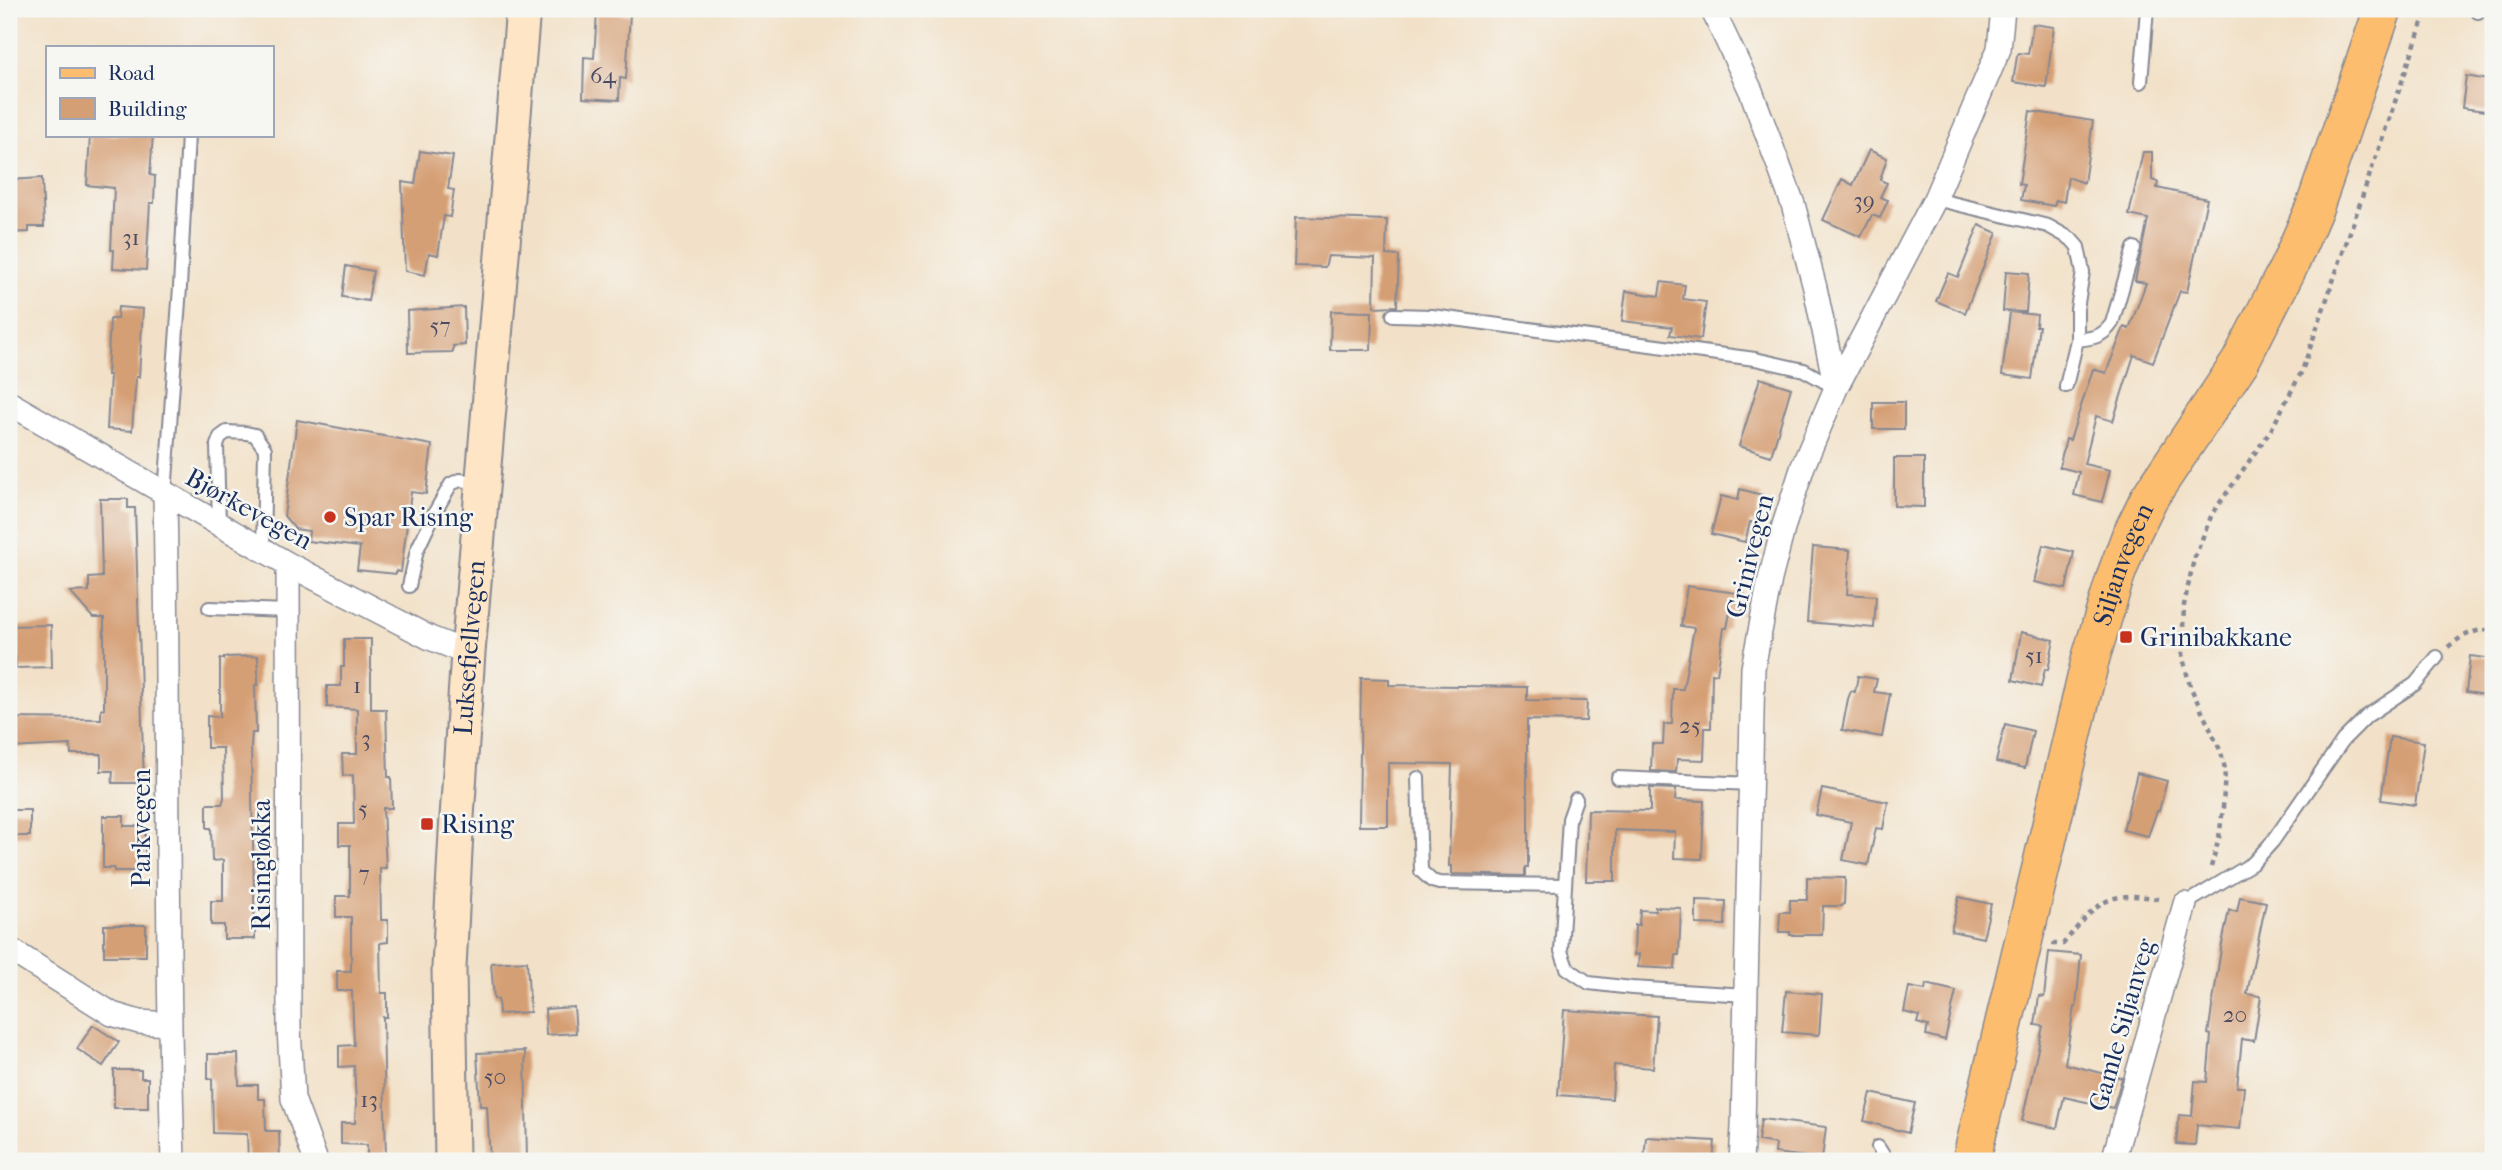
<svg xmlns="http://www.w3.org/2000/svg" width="2502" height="1170" font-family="'IM FELL French Canon',serif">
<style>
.building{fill:#d59f75}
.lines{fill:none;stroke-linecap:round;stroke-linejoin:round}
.lane-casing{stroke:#868893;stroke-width:16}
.street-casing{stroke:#868893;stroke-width:26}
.secondary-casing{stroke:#868893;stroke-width:37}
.primary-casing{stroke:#868893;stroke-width:40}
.path{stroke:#868893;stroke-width:4.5;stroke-dasharray:5 5;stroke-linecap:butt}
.lane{stroke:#fff;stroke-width:12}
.street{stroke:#fff;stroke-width:23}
.secondary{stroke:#fee5c5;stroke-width:33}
.primary{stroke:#fcbd6e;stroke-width:37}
.poi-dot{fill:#c8321e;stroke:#f6f6f2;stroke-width:2.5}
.labels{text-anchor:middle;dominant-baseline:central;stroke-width:5;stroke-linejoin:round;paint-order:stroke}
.number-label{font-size:23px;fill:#4a4b64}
.street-label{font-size:26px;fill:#1b2f5e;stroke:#f6f6f2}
.poi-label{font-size:26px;fill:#1b2f5e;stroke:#f6f6f2;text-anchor:start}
</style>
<rect width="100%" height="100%" fill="#f6f6f2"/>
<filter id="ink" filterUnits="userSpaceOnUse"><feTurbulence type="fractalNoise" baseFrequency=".0143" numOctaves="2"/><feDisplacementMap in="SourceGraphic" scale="14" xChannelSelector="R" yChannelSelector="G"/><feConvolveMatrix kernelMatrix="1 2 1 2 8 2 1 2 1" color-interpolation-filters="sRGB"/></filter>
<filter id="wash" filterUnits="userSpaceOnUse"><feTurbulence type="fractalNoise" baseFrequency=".00686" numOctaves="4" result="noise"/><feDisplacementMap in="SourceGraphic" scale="28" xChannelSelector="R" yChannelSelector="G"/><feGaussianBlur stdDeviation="1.57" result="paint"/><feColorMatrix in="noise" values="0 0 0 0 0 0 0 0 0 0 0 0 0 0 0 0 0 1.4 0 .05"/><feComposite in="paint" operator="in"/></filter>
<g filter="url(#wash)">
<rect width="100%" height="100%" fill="#f2e1c8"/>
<g id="blocks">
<path class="building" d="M597,12L630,14L626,79L620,78L619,100L583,98L584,57L594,58Z
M2033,24L2054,27L2046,87L2013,82L2017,56L2019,53L2028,54Z
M2466,76L2493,81V112L2462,108Z
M2030,111L2093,121L2084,183L2068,177L2064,202L2056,200L2054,206L2021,200L2024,185L2019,184Z
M90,135H153L150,175L155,176L154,203H150L146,270L113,268L114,250H111L114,188L87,185Z
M1869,150L1887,158L1880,180L1887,183L1880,197L1888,200L1880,218L1872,215L1861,237L1823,220L1842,179L1853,185Z
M420,151L453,156L448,189L454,190L450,217L444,216L438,255L429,253L425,275L405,271L402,182L415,184Z
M2143,152H2152V180L2158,182L2157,188L2207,199L2187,292L2180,291L2153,362L2134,355L2113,421L2096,416L2084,464L2110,470L2102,502L2074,495L2079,472L2059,467L2066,439L2070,440L2093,369L2106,373L2124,327L2129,329L2146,283L2135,281L2148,219L2129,215Z
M42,178L44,227H29V232L9,233V180Z
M1296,217L1387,220L1386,255L1399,256L1397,306L1374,307L1375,258L1328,256L1325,267L1294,266Z
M1979,225L1997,233L1965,313L1936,301L1948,273L1958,277Z
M346,266L373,271L368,301L342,297Z
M2006,271L2029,273L2026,312L2003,311Z
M1661,282L1685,285L1683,299L1706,302L1701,339L1670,335L1672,327L1622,321L1626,291L1659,296Z
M118,307L143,309L139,377H136L132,431L107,429L110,375H107L110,319H117Z
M464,307L465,345L453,346V352L408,353L407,311Z
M1331,311L1372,312L1371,350H1330Z
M2010,312L2037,315L2036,326H2039L2032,379L2002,375Z
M1760,378L1791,388L1771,456L1739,446Z
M1873,402H1904V429H1873Z
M297,420L432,445L426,494L411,492L401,572L396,571V574L357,570L360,547L308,541L309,531L295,529L284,516Z
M1894,458H1924V507L1894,506Z
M1740,489L1762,495L1755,523L1750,522L1745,542L1711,534L1721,496L1738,500Z
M100,499H128V508H135L144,783H112L113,771H101V754H71L70,745L9,748V718L101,719V709H104V618H93L70,592L89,591V578L102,577Z
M2043,545L2074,552L2066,589L2034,582Z
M1813,547L1850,550L1847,594L1876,596L1874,628L1807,622Z
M1687,586L1744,594L1741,615L1730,613L1727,628H1724L1717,674L1712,673L1711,728H1705L1704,760L1677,759L1676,772L1651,771L1652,744H1663L1664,724H1672L1673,689H1683L1694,628L1681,626Z
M51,625L52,667L16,668V657H9V626Z
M2021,632L2054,640L2048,670L2045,669L2041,687L2013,680Z
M344,639H371V709H386L388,777H391L392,808H383L386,868H380L381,920H388V942L380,943L381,993H387V1017H383L386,1161H367V1145L341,1144V1123H355L356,1104L354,1066L339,1067V1046L354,1045L352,993V991H337V971H351V917H336V896H350V845H339V824H354L353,775L343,776L342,754H357V709L327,707V686H341V667H344Z
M258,656V685H255L256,733H252L251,746L255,939H224V925H211V901H223V860L212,861L211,828H207V804H222L224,798L223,748H207V716L220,717V659H224V657Z
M2470,656L2493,659V696L2466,692Z
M1858,676L1877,679L1874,692L1890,694L1882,737L1842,730L1848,699L1851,691L1855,692Z
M1361,678L1389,679V685L1527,687V700L1587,701L1586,721L1527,720V796H1528V867H1525V876L1452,874V866H1449L1452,764L1388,763V826H1359Z
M2005,724L2033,731L2025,768L1996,762Z
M2390,737L2424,742L2415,805L2381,800Z
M2137,773L2167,781L2159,811H2157L2148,836L2123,830Z
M1650,788L1676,789L1675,800L1704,801L1702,859L1674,858L1675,832L1615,830V881H1586L1588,810L1650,811Z
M1822,789L1888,802L1883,829L1876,828L1868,865L1843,860L1851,822L1816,815Z
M9,810H30V836H9Z
M103,816H124V826H139V829H145V871H114V868H103Z
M1807,877L1845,878L1844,904L1842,906H1823L1822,935H1790V932H1779L1780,912H1790V900H1807Z
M1959,897L1991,904L1983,938L1951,931Z
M2240,897L2266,902L2247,994L2261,996L2254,1041L2242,1039L2237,1087H2244L2240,1129L2197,1125L2195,1145L2176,1144L2179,1115L2192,1116L2195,1081L2207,1082L2211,1035L2208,1034L2221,949L2229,910L2237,912Z
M1696,900L1726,901L1725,925L1696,924Z
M1655,907L1681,908L1679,955H1676L1675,969L1638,967L1639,954L1634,955L1635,925H1639L1640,910L1655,911Z
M104,925H146V956H104Z
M2049,952L2081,955L2076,1007H2074L2065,1064L2122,1078L2113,1108L2064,1097L2057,1128L2022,1121L2043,1026L2035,1025L2039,996L2044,997Z
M527,961L530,1012L499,1014L498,999H494L491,963Z
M1926,984L1956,991L1945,1040L1926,1035L1928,1026L1917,1023L1919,1016L1904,1012L1909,987L1925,990Z
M1786,991L1822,994L1819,1035L1782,1032Z
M574,1007L576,1033L546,1035L545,1009Z
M1564,1010L1657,1016L1653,1068L1614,1065L1612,1099L1558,1095Z
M93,1025L119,1042L103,1066L77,1049Z
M525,1051L527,1161H490L487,1106H480L477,1053Z
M208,1054H238L239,1085H258V1099H265L266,1131H279L280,1161H248L247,1134L213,1133L212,1079H208Z
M114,1070H141V1078H148V1108H114Z
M1871,1093L1915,1103L1908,1133L1864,1121Z
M1761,1119L1826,1127L1822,1159L1775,1153L1776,1144L1758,1141Z
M1646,1137L1715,1141L1713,1161H1644Z"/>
</g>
</g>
<g filter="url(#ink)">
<use href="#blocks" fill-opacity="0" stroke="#868893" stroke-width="2"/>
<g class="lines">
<defs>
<path id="lane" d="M2478,12V9
M2141,82L2147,9
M1935,199L2048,226L2071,239L2078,247L2083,272L2077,309V340L2066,386
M1393,315L1432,316L1755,359L1804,370L1836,388
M2077,340C2093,338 2103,337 2112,323L2134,248
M165,494L180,287L188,135
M219,525L217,445L220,437L227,432L246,433L255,435L265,449L263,550
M409,586L417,550L435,512L451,484L460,480L482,483
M209,608L288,611
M1418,778L1421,871L1432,881L1439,883L1565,885
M1618,778L1751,784
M1576,799L1569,819L1564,903L1561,951L1567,968L1589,983L1632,988L1747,995
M2185,904L2253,863L2273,841L2343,740L2367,716L2415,684L2437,657
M1878,1147L1887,1161"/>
<path id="street" d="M1712,9L1751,91L1793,204L1815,288L1836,388
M9,403L288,564L430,638L468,653
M165,494C169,716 166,939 173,1161
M288,564L289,1028L293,1099L316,1161
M9,949L112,1014L139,1022L168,1024
M1741,1161L1743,1127L1753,668L1770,579L1784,525L1803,466L1836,388L1935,199L1999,49L2003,9
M2113,1161L2185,904"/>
<g id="secondary">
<path id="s1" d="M452,1161L449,968L456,832L468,653L523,9"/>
</g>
<g id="primary">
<path id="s2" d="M1971,1161L2091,657L2116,575L2130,537L2149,498L2240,362L2290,264L2315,206L2383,9"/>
</g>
</defs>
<use href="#lane" class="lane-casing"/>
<use href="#street" class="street-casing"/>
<use href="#secondary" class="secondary-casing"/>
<use href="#primary" class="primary-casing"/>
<path class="path" d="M2448,647C2463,635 2474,629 2493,630
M2211,867L2219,838L2223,808L2225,769L2221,752L2190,686L2182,654L2184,605L2194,559L2212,514L2271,430L2302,371L2427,9
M2052,944H2063C2097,903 2107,888 2163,900"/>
<use href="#lane" class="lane"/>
<use href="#street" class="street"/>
<use href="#secondary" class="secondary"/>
<use href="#primary" class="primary"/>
</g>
</g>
<g class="poi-dot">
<circle cx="330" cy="517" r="7"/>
<rect x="2119" y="630" width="14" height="14" rx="3.5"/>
<rect x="420" y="817" width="14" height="14" rx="3.5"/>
</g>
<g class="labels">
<g class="number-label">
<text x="603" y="75">64</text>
<text x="1864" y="200">39</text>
<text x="131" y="237">31</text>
<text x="440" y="325">57</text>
<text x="2034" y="655">51</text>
<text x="357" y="685">1</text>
<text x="1690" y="725">25</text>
<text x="366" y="738">3</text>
<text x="363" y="808">5</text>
<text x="364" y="873">7</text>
<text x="2235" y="1014">20</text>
<text x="495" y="1076">50</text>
<text x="369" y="1099">13</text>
</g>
<g class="street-label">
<text transform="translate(249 509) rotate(29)">Bjørkevegen</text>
<text transform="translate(1750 556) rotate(-76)">Grinivegen</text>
<text stroke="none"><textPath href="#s2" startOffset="616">Siljanvegen</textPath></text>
<text stroke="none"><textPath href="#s1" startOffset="514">Luksefjellvegen</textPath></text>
<text transform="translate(141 828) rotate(-90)">Parkvegen</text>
<text transform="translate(261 865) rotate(-90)">Risingløkka</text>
<text transform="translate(2122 1025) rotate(-74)">Gamle Siljanveg</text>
</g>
<g class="poi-label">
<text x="344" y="517">Spar Rising</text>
<text x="2140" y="637">Grinibakkane</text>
<text x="441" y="824">Rising</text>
</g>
</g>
<rect width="2502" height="1170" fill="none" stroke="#f6f6f2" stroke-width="35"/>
<rect x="46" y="46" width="228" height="91" fill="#f6f6f2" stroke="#9ea6b7" stroke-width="2"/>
<rect x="60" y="68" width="35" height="10" fill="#fcbd6e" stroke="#9ea6b7" stroke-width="2"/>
<text x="108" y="80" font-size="21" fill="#1b2f5e">Road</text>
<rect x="60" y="98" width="35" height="21" fill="#d59f75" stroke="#9ea6b7" stroke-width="2"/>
<text x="108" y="116" font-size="21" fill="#1b2f5e">Building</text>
</svg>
